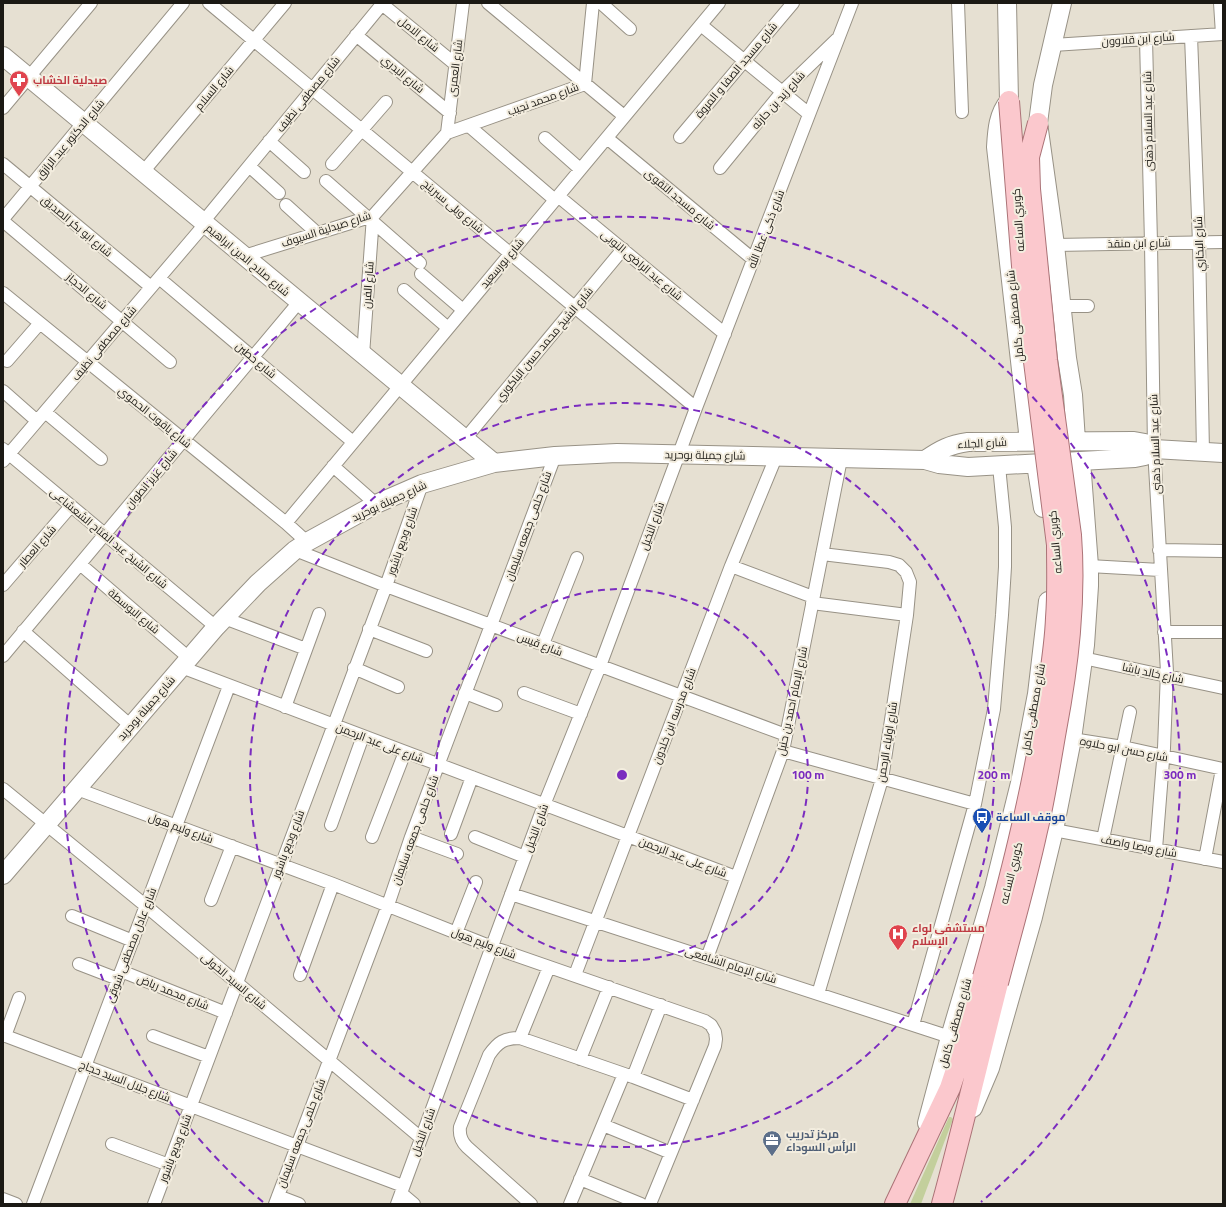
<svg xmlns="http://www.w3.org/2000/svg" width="1226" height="1207" font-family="'Titillium Web',Cairo,sans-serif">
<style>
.green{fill:#c3cf9c}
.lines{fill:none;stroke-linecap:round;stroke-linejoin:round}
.street-casing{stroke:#989286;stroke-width:14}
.secondary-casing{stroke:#989286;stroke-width:20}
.primary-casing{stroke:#ab7377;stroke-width:22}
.street{stroke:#fff;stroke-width:12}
.secondary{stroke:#fff;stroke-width:18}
.primary{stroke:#fbc8cd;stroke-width:20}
.primary-bridge-casing{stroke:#ab7377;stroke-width:22;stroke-linecap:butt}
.primary-bridge{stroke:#fbc8cd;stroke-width:20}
.ring{fill:none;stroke:#7b2cbf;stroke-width:2;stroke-dasharray:7 5}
.labels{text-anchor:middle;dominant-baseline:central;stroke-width:4;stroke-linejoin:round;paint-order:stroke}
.street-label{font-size:11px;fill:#1b1914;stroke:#f3eddf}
.health-label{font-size:11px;font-weight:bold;fill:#be3a42;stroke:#f3eddf;text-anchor:start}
.transit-label{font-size:11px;font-weight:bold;fill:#164399;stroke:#f3eddf;text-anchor:start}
.service-label{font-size:11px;font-weight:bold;fill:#4e5e75;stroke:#f3eddf;text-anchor:start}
.centre{fill:#7b2cbf;stroke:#f3eddf;stroke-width:2}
.ring-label{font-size:12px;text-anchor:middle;font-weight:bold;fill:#7b2cbf;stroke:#f3eddf;stroke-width:4;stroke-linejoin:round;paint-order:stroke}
</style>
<rect width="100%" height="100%" fill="#e6e0d2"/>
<path class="green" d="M949,1117H951L953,1119L921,1204H910Z"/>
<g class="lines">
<defs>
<path id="street" d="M209,3L696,408
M488,3L624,116
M601,3L630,29
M958,3L962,112
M1220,3L1222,34
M382,4L455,64
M701,25L809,114
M356,35L450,113
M1191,36L1199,243L1203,452
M1146,39L1151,243L1154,449L1167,672L1164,748L1156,849
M1053,45L1223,34
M3,108L91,3
M469,126L555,200
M447,133L463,3
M680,137L793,3
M545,138L580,169
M607,138L754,260
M269,141L304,172
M3,164L151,287
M332,164L386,102
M249,166L279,193
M720,168L782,92L837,39
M143,172L285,3
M326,181L367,217
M558,196L725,334
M286,205L317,233
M3,219L183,3
M3,221L170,362
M372,221L420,263
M203,222L383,3
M1055,245L1223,242
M244,256L373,216L447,133L585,84L593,3
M421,274L463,310
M159,278L353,442
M404,290L448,328
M3,293L286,523L307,542
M1061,306H1088
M363,355L373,216
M7,361L40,323
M3,391L37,421
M45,412L101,459
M465,439L623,249
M3,449L216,627
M3,461L205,224
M333,466L376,504
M286,523L719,3
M295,550L386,586L786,735
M1159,550L1223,551
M80,564L189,658
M731,566L813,597
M1089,566L1160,570
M3,585L71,506
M812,603L907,615
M224,618L306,649
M369,629L426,651
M23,631L131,726
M1164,632H1223
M543,644L577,558
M3,656L299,302
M1083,658L1223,688
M181,667L736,877
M354,668L398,687
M465,693L496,705
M524,693L581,714
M285,707L319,614
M1072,739L1123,747L1223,769
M783,751L975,804
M3,789L146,906L421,1138
M77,789L333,884L492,947L705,1021L711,1025L715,1032L716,1039L715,1046L650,1204
M331,825L363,736
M1054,830L1223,862
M451,834L472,777
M372,837L405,752
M411,837L457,854
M475,837L525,857
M1103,839L1130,712
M1205,859L1222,769
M511,894L950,1037
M211,900L232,846
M72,916L133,941
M456,933L476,882
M707,958L783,751L841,459
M79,964L118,979
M121,971L226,1013
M300,975L333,884
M575,975L731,566L776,457
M818,994L882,779L907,615L910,582L906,572L899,565L889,562L822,554
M913,1025L975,804L994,709L1002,615L1005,567V527L999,466
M3,1035L403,1186
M5,1036L19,998
M153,1036L209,1057
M520,1038L549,967
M580,1059L609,987
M633,1077L661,1005
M603,1125L671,1153
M112,1144L169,1165
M580,1179L641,1204
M401,1193L414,1204
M278,1196L299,1204
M3,1199L16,1204
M33,1204L229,686
M154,1204L386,586L422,484
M275,1204L388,905L411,837L555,456
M397,1204L544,805L600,666L696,408L852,3
M531,1204L467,1147C461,1141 459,1135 460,1127L489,1055C498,1042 504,1038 520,1038L633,1077L693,1100
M570,1204L624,1074"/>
<path id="secondary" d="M1007,3L1009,101C998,114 997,130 996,147L1029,441
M1062,3L1043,85L1038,123L1055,245L1067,358L1073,395L1076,441
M3,56L494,463
M925,460C941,449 949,445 968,442L1134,441L1145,443L1154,449L1223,453
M1036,464L1043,508
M3,875L216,627L258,583L295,550L307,542L376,504L422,484L494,463L555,456L617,453L925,460L939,464L968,467L1135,458L1145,456L1154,449
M973,1108L990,1068L1033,917L1054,830L1072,739L1085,645L1089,586V566L1081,461
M927,1123L950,1037L994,888L1020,783L1037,694L1048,601"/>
<path id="primary" d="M895,1204L950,1088L963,1049L983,977
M942,1204C962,1131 979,1057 998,983"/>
</defs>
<use href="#street" class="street-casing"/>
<use href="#secondary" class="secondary-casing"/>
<use href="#primary" class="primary-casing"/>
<use href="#street" class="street"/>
<use href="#secondary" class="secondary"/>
<use href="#primary" class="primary"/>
<defs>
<path id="primary-bridge" d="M983,977C1008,886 1032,795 1046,702C1050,674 1055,646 1056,618C1058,593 1057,569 1057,545L1022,266L1009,101
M998,983C1011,933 1026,882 1037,831C1045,798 1050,764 1056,730C1068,666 1076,601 1071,535L1047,360L1030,189L1029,157L1038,123"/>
</defs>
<use href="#primary-bridge" class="primary-bridge-casing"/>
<use href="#primary-bridge" class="primary-bridge"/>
</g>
<g class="ring">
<circle cx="622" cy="775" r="186"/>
<circle cx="622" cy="775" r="372"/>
<path d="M263 1202A558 558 0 1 1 981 1202"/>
</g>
<defs>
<symbol id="pharmacy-pin" viewBox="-11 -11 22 30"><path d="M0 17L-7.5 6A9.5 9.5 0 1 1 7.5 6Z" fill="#e0444e" stroke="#f3eddf"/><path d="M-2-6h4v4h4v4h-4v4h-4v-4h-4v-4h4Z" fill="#fff"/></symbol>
<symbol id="bus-pin" viewBox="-11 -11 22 30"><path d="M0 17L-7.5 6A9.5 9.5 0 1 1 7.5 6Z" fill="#1a4fb4" stroke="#f3eddf"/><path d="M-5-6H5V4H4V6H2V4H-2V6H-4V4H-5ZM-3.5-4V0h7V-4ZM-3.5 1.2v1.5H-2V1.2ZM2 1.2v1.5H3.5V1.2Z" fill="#fff"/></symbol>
<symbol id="hospital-pin" viewBox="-11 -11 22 30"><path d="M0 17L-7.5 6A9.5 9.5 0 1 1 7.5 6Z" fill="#e0444e" stroke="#f3eddf"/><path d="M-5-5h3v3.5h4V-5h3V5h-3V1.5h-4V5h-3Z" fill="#fff"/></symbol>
<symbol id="office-pin" viewBox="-11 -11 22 30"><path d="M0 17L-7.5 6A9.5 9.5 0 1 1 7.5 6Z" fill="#5c6f8a" stroke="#f3eddf"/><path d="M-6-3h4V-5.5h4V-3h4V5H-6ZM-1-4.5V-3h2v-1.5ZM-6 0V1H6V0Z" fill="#fff"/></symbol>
</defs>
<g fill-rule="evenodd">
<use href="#pharmacy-pin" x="8" y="69" width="22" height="30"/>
<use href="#bus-pin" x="971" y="806" width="22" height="30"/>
<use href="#hospital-pin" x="887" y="923" width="22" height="30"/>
<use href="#office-pin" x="761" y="1129" width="22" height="30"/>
</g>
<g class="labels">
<g class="street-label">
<text transform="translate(419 34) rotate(39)">شارع الامل</text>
<text transform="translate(1138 39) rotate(-4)">شارع ابن قلاوون</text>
<text transform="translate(455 68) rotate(-83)">شارع العمرى</text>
<text transform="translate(736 70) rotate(-50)">شارع مسجد الصفا و المروة</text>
<text transform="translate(403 74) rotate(40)">شارع البدري</text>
<text transform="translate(214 88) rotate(-50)">شارع السلام</text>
<text transform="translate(308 94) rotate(-51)">شارع مصطفى نظيف</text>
<text transform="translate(543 99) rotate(-20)">شارع محمد نجيب</text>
<text transform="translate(778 100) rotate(-48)">شارع زيد بن حارثه</text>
<text transform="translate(1148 121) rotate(-91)">شارع عبد السلام ذهنى</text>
<text transform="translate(70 139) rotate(-50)">شارع الدكتور عبد الرازق</text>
<text transform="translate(680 199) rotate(40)">شارع مسجد التقوى</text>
<text transform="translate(453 206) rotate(40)">شارع ويلى سبرينج</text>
<text transform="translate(1018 220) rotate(-94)">كوبري الساعه</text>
<text transform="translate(77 226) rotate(40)">شارع ابو بكر الصديق</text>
<text transform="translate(326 229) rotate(-18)">شارع صيدلية السيوف</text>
<text transform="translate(766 229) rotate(-69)">شارع ذكى عطا الله</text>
<text transform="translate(1139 243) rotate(-1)">شارع ابن منقذ</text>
<text transform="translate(1199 244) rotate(-92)">شارع البخاري</text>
<text transform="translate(248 260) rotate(40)">شارع صلاح الدين ابراهيم</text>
<text transform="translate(502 263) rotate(-50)">شارع بورسعيد</text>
<text transform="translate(642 265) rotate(40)">شارع عبد الراضى النوبى</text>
<text transform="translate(368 285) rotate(-86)">شارع الفرن</text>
<text transform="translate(87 291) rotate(40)">شارع الحجاز</text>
<text transform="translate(1015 316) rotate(-96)">شارع مصطفى كامل</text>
<text transform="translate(104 343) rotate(-50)">شارع مصطفى نظيف</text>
<text transform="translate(544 344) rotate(-50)">شارع الشيخ محمد حسن الباكوري</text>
<text transform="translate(256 360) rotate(40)">شارع حطين</text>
<text transform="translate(155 417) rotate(39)">شارع ياقوت الحموي</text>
<text transform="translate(982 443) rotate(-3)">شارع الجلاء</text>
<text transform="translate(1155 444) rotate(-92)">شارع عبد السلام ذهنى</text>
<text transform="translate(705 455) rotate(1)">شارع جميلة بوحريد</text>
<text transform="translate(151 479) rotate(-50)">شارع عزيز انطوان</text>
<text transform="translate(389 501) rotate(-25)">شارع جميلة بوحريد</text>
<text transform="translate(528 526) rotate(-70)">شارع حلمى جمعه سليمان</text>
<text transform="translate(652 526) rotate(-70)">شارع النخيل</text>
<text transform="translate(109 538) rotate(40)">شارع الشيخ عبد الفتاح الشعشاعى</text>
<text transform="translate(402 541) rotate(-71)">شارع وديع باشور</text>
<text transform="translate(1055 542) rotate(-95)">كوبري الساعه</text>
<text transform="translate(37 546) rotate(-49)">شارع العطار</text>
<text transform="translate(134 611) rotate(40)">شارع البوسطة</text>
<text transform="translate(540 644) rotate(21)">شارع قيس</text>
<text transform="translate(1153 673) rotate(12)">شارع خالد باشا</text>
<text transform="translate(792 701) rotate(-78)">شارع الإمام احمد بن حنبل</text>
<text transform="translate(146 708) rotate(-49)">شارع جميلة بوحريد</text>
<text transform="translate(1033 709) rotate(-80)">شارع مصطفى كامل</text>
<text transform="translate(674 716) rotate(-69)">شارع مدرسه ابن خلدون</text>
<text transform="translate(887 742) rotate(-81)">شارع اولياء الرحمن</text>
<text transform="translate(380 743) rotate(21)">شارع على عبد الرحمن</text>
<text transform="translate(1124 749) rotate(11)">شارع حسن ابو حلاوه</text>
<text transform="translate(181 828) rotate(20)">شارع وليم هول</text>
<text transform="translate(536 828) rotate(-70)">شارع النخيل</text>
<text transform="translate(415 830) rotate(-70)">شارع حلمى جمعه سليمان</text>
<text transform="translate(288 844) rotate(-69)">شارع وديع باشور</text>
<text transform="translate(1139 846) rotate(11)">شارع ويصا واصف</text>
<text transform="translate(683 857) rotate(21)">شارع على عبد الرحمن</text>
<text transform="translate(1011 873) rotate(-76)">كوبري الساعه</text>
<text transform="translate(484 943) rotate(21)">شارع وليم هول</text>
<text transform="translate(131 945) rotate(-69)">شارع عادل مصطفى شوقى</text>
<text transform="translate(731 965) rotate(18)">شارع الإمام الشافعى</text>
<text transform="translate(234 981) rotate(40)">شارع السيد الخولى</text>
<text transform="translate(173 992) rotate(22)">شارع محمد رياض</text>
<text transform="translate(955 1023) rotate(-74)">شارع مصطفى كامل</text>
<text transform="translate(125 1081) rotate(21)">شارع جلال السيد حجاج</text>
<text transform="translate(423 1132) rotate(-70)">شارع النخيل</text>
<text transform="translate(301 1133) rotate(-69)">شارع حلمى جمعه سليمان</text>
<text transform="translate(175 1148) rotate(-69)">شارع وديع باشور</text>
</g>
<g class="health-label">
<text x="33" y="80">صيدلية الخشاب</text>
<text x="912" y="928">مستشفى لواء<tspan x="912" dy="13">الإسلام</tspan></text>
</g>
<g class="transit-label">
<text x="996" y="817">موقف الساعة</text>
</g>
<g class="service-label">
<text x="786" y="1134">مركز تدريب<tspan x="786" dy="13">الرأس السوداء</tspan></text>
</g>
</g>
<circle cx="622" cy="775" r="6" class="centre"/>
<g class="ring-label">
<text x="808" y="779">100 m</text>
<text x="994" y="779">200 m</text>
<text x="1180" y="779">300 m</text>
</g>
<rect width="1226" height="1207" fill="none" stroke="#1b1914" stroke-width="8"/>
</svg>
